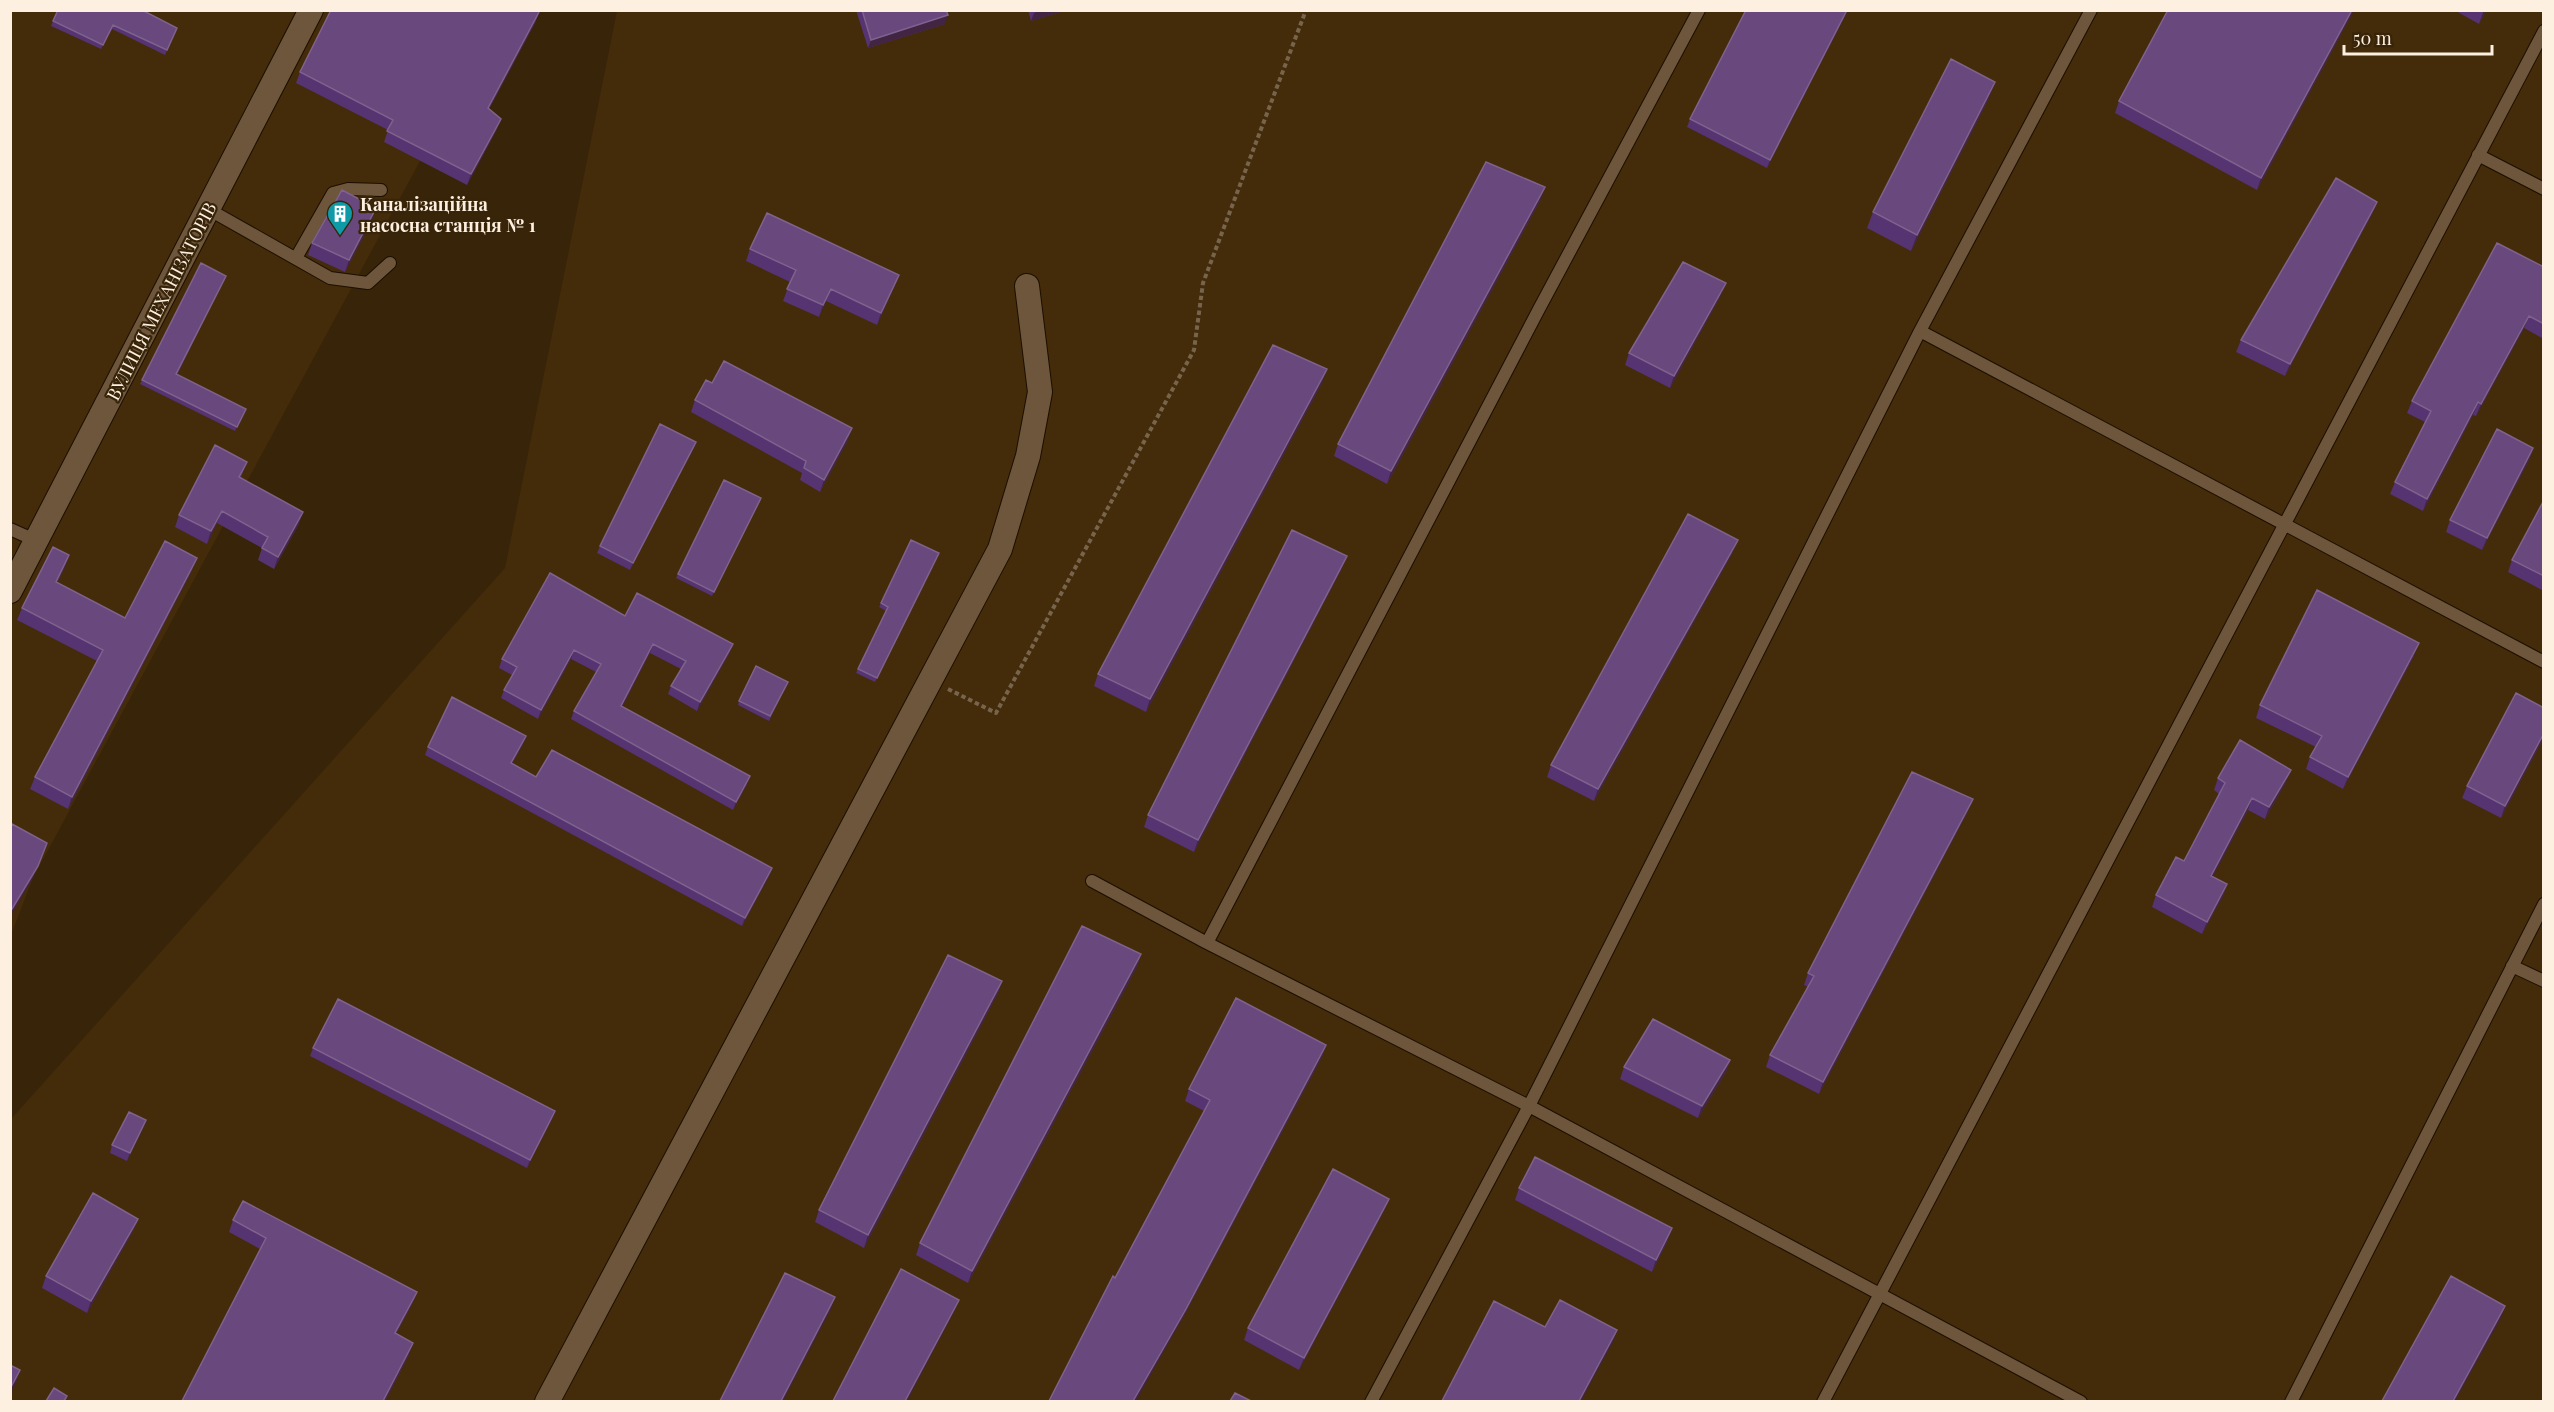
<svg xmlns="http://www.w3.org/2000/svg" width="2554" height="1412" font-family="'Playfair Display',serif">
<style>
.built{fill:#442b09}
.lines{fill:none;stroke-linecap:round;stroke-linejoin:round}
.lane-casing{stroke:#1c0e00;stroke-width:14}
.street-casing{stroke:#1c0e00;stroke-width:26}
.path{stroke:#76644d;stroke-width:4;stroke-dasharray:4.5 3;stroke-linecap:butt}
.lane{stroke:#6d563c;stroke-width:12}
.street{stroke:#6d563c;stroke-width:24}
.wall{fill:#563371}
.shaded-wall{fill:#422543}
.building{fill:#68487d;stroke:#7f628d;stroke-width:1.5}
.labels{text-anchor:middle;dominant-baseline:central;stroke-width:4.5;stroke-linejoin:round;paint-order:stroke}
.poi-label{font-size:18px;font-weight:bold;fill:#fdf0e1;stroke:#382409;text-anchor:start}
.street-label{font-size:18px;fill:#fdf0e1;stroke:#382409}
</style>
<rect width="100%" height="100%" fill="#382409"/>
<path class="built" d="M11,11H501L33,878L11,935Z
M617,11H2543V1401L11,1402V1119L505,568Z"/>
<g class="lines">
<defs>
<path id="lane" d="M2478,155L2544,189
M208,209L330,278L368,283L390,263
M296,258L333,193L348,189L381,190
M1920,331L2544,662
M10,529L37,541
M1092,881L1207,943L1529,1106L2081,1402
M1207,943L1539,309L1699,10
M2512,966L2544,981
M1371,1402L1529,1106L1920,331L2091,10
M1823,1402L2544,31
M2291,1402L2544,904"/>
<path id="street" d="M10,591L311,10
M547,1402L1000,549L1028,456L1040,392L1027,286"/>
</defs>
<use href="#lane" class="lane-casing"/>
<use href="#street" class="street-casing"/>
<path class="path" d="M948,689L996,713L1194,350L1203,283L1306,10"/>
<use href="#lane" class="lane"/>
<use href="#street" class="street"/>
</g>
<path class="wall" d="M856,10H946L945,24L868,48Z
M1028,10H1060V12L1031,21Z
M1746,10H1848L1767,168L1687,127L1690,119Z
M2168,10H2354L2257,190L2115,113L2119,101Z
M2454,10H2486L2479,24Z
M539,12L535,23L489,109L497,129L467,185L384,142L388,130L296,83L300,72Z
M53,21L177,28L165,55L112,29L101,49L51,26Z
M1989,98L1911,251L1867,228L1873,212Z
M1541,199L1387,484L1334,456L1338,444Z
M2377,202L2372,214L2285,376L2236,352L2241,340Z
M372,220L345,272L308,255L312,243Z
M750,249L894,287L877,325L826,301L819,317L783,301L790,282L746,261Z
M2544,267V339L2524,328L2476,416L2473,415L2423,511L2390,494L2395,482L2425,422L2407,413L2412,401Z
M226,276L177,375L246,409L235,431L140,384L142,380Z
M1721,295L1670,388L1625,365L1629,353Z
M1323,381L1146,712L1094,686L1098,674Z
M712,383L848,440L820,492L800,480L802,473L691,412L695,400Z
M696,442L693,449L630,570L597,553L600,546Z
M2533,448L2529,460L2482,550L2446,532L2450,520Z
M247,462L241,477L299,524L274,569L258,560L262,548L217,523L207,544L175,527L179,515Z
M2544,500V591L2508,572L2512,560Z
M759,502L712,596L676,578L678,574Z
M1733,552L1594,801L1547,777L1551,765Z
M939,553L875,682L856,673L886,611L879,607L881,603Z
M65,567L57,583L125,618L192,570L68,809L30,789L35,777L97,661L17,620L22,608Z
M1342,568L1194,852L1144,827L1148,815Z
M625,616L730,652L697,711L668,694L671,686L681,669L650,653L622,707L747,784L733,810L571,719L574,711L596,672L571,659L538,719L501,698L504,690L512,675L499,668L502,659Z
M2414,656L2343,789L2306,769L2310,757L2316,747L2256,718L2260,705Z
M786,686L769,721L738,705L739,701Z
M2544,708V737L2501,818L2462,798L2467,786Z
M526,736L523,744L512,764L536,777L772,868L769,876L742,926L425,755L428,747Z
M2218,778L2286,782L2265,819L2248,810L2213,876L2227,884L2223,896L2202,934L2152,907L2156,895L2184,861L2219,794L2214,790Z
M1968,811L1819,1094L1766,1067L1770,1055L1808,987L1804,985L1808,973Z
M1141,954L1137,967L968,1283L916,1255L920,1243Z
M1002,981L998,993L864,1248L815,1222L819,1210Z
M1326,1045L1322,1057L1181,1321L1115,1278L1204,1111L1185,1101L1189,1089Z
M313,1048L555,1111L552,1119L527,1168L310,1056Z
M1730,1060L1726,1072L1698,1118L1620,1079L1624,1067Z
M146,1120L127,1161L110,1153L112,1145Z
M1519,1188L1668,1240L1652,1272L1515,1200Z
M1389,1199L1384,1211L1299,1370L1244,1340L1248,1328Z
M138,1219L133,1231L87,1313L42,1288L46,1276Z
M233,1220L417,1292L412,1304L396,1334L409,1355L385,1401H182L260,1249L229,1232Z"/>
<path class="shaded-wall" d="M1042,10H1060V12L1031,21L1034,13Z
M1847,10H1848L1767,168L1770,160Z
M2352,10H2354L2257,190L2261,178Z
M2484,10H2486L2479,24Z
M539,12L535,23L484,118L488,108Z
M948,15L945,24L868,48L871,40Z
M1995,82L1989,98L1911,251L1917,235Z
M501,119L497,129L467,185L471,174Z
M1545,187L1541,199L1387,484L1391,471Z
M2377,202L2372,214L2285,376L2290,364Z
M376,208L372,220L345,272L349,260Z
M899,275L894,287L877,325L881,313Z
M1726,283L1721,295L1670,388L1674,376Z
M831,289L826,301L819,317L823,305Z
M2529,316L2524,328L2476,416L2481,404Z
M1327,369L1323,381L1146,712L1150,699Z
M2478,402L2473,415L2423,511L2427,499Z
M852,428L848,440L820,492L824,480Z
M696,442L693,449L630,570L633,563Z
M2533,448L2529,460L2482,550L2487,538Z
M222,511L217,523L207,544L211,531Z
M303,512L299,524L274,569L278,557Z
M1738,540L1733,552L1594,801L1598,789Z
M69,555L65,567L51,594L56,582Z
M1347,556L1342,568L1194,852L1198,840Z
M197,558L192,570L68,809L72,797Z
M2419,643L2414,656L2343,789L2348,777Z
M653,644L650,653L618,715L621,706Z
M733,644L730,652L697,711L700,702Z
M574,650L571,659L538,719L541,710Z
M2544,733V737L2501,818L2505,806Z
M526,736L523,744L508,771L511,763Z
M2291,770L2286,782L2265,819L2269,807Z
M750,776L747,784L733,810L736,802Z
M2252,798L2248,810L2207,888L2211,876Z
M1973,799L1968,811L1819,1094L1823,1082Z
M47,843L33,878L10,917L12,909Z
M772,868L769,876L742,926L745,918Z
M2227,884L2223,896L2202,934L2207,922Z
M1141,954L1137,967L968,1283L972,1271Z
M1002,981L998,993L864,1248L868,1235Z
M1326,1045L1322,1057L1181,1321L1136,1401H1133Z
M1730,1060L1726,1072L1698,1118L1702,1106Z
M555,1111L552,1119L527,1168L530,1160Z
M146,1120L143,1129L127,1161L130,1153Z
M1389,1199L1384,1211L1299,1370L1304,1358Z
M138,1219L133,1231L87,1313L91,1301Z
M1672,1228L1668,1240L1652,1272L1656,1260Z
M417,1292L412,1304L390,1345L395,1333Z
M835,1297L831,1309L783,1401H781Z
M959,1300L954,1312L907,1401H905Z
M2505,1306L2501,1318L2455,1401H2453Z
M1617,1330L1613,1342L1581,1401H1579Z
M413,1343L409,1355L385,1401H383Z
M20,1370L16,1383L10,1393V1389Z"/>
<path class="building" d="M58,10H142L177,28L167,50L113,25L103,45L53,21Z
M331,10H536L539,12L488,108L501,119L471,174L387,131L393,120L300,72Z
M862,10H946L948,15L871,40Z
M1746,10H1847L1770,160L1690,119Z
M2168,10H2352L2261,178L2119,101Z
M1951,59L1995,82L1917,235L1873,212Z
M1486,162L1545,187L1391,471L1338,444Z
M2336,178L2377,202L2290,364L2241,340Z
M342,190L376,208L349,260L312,243Z
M767,213L899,275L881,313L831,289L823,305L787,289L796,270L750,249Z
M2497,243L2544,267V324L2529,316L2481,404L2478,402L2427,499L2395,482L2431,411L2412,401Z
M1683,262L1726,283L1674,376L1629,353Z
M201,263L226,276L176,374L246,409L237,427L142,380Z
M1273,345L1327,369L1150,699L1098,674Z
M724,361L852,428L824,480L804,468L806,461L695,400L706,380L712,383Z
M660,424L696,442L633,563L600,546Z
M2497,429L2533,448L2487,538L2450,520Z
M215,445L247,462L239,477L303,512L278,557L262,548L268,537L222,511L211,531L179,515Z
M724,480L761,498L714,592L678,574Z
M2544,500V576L2512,560Z
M1688,514L1738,540L1598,789L1551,765Z
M1292,530L1347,556L1198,840L1148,815Z
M911,540L939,553L877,678L858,669L888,607L881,603Z
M165,541L197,558L72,797L35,777L103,650L22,608L53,547L69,555L56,582L125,618Z
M550,573L625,616L637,593L733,644L700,702L671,686L686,661L653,644L621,706L750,776L736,802L574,711L601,664L574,650L541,710L504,690L517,667L502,659Z
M2317,590L2419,643L2348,777L2310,757L2322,736L2260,705Z
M756,666L788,682L770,716L739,701Z
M2516,693L2544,708V733L2505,806L2467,786Z
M452,697L526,736L511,763L536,777L552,750L772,868L745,918L428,747Z
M2240,740L2291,770L2269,807L2252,798L2211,876L2227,884L2207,922L2156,895L2176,857L2184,861L2225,783L2218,778Z
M1912,772L1973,799L1823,1082L1770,1055L1814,976L1808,973Z
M12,824L47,843L38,866L12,909L10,908V827Z
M1082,926L1141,954L972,1271L920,1243Z
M948,955L1002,981L868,1235L819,1210Z
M1236,998L1326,1045L1186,1309L1133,1401H1049L1113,1276L1115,1278L1210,1100L1189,1089Z
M338,999L555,1111L530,1160L313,1048Z
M1653,1019L1730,1060L1702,1106L1624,1067Z
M129,1112L146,1120L130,1153L112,1145Z
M1535,1157L1672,1228L1656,1260L1519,1188Z
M1333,1169L1389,1199L1304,1358L1248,1328Z
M93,1193L138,1219L91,1301L46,1276Z
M243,1201L417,1292L395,1333L413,1343L383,1401H182L266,1238L233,1220Z
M901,1269L959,1300L905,1401H833Z
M785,1273L835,1297L781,1401H720Z
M2451,1276L2505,1306L2453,1401H2382Z
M1560,1300L1617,1330L1579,1401H1442L1494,1301L1545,1327Z
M10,1365L20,1370L10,1389Z
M54,1388L67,1396L64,1401H46Z
M1235,1393L1251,1401H1230Z"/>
<defs>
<symbol id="building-pin" viewBox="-11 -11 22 30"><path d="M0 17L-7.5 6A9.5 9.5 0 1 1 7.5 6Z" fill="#0f9aa8" stroke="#382409"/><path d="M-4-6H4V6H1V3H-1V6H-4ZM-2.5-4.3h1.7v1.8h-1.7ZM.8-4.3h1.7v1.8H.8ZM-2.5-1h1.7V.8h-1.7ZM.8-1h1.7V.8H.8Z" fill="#fff"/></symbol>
</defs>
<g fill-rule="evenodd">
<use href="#building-pin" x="325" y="199" width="30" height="40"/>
</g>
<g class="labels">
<g class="poi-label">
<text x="360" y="204">Каналізаційна<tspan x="360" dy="21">насосна станція № 1</tspan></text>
</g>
<g class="street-label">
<text transform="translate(161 301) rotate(-63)">ВУЛИЦЯ МЕХАНІЗАТОРІВ</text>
</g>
</g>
<rect width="2554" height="1412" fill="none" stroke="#fdf0e1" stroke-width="24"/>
<path d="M2344 45v9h148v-9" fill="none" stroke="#fdf0e1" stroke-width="3"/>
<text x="2353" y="45" font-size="18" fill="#fdf0e1" stroke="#382409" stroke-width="4.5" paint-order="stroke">50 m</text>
</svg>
